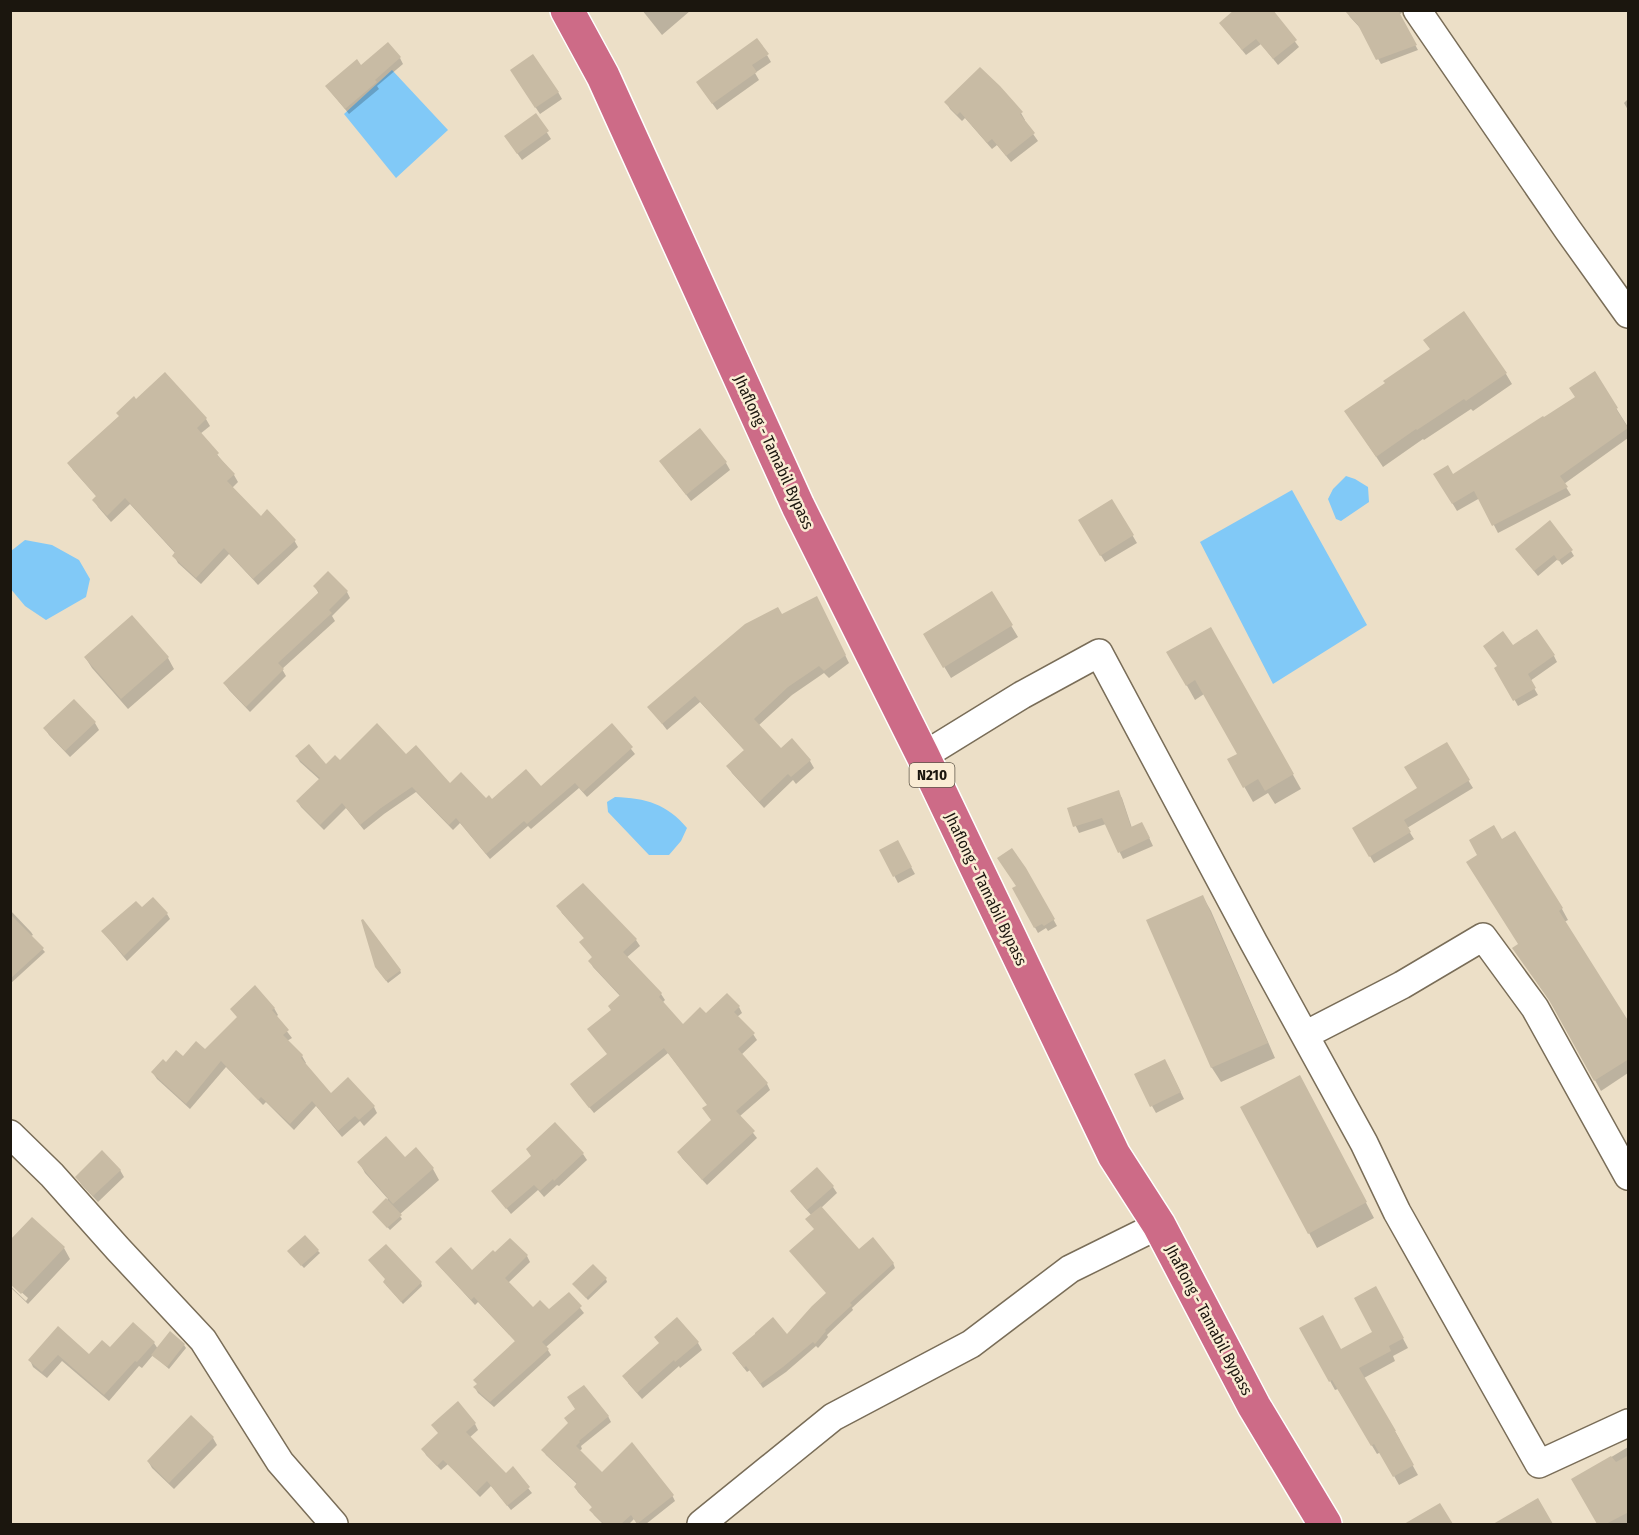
<svg xmlns="http://www.w3.org/2000/svg" width="1639" height="1535" font-family="'Fira Sans Condensed',sans-serif">
<style>
.water{fill:#81c9f7}
.shadow{fill:#0003}
.building{fill:#c8bba4}
.lines{fill:none;stroke-linecap:round;stroke-linejoin:round}
.minor-casing{stroke:#796d58;stroke-width:30}
.highway-casing{stroke:#fff;stroke-width:36}
.minor{stroke:#fff;stroke-width:27}
.highway{stroke:#cd6b87;stroke-width:33}
.labels{text-anchor:middle;dominant-baseline:central;stroke-width:5;stroke-linejoin:round;paint-order:stroke}
.shield{fill:#faecd4;stroke:#5e5649;stroke-width:1.5}
.shield-label{font-size:15px;font-weight:bold;fill:#1b160e}
.street-label{font-size:16px;fill:#1b160e;stroke:#faecd4}
</style>
<rect width="100%" height="100%" fill="#ecdfc7"/>
<path class="water" d="M392,70L448,130L396,178L344,114Z
M1346,476L1355,479L1368,487L1369,502L1341,521L1336,519L1328,499L1333,489Z
M1292,490L1367,625L1273,684L1200,542Z
M25,540L52,545L79,560L90,579L86,597L46,620L25,606L10,588L11,551Z
M615,797C646,798 667,804 687,828L681,841L669,855H649L608,812L607,802Z"/>
<path class="shadow" d="M642,10H690V11L662,35Z
M1271,10L1299,47L1278,65L1261,44L1246,55L1225,29Z
M1349,10H1402L1403,12L1399,15L1418,50L1381,64L1362,30L1350,17L1347,12Z
M767,55L771,62L755,73L759,80L717,110L702,89Z
M400,58L403,64L377,86L379,89L349,114L331,92L361,67Z
M516,78L558,92L562,99L540,114Z
M999,87L1021,113L1025,120L1024,121L1038,141L1011,162L997,145L992,149L965,118L962,121L950,109L946,102Z
M1628,99V110L1624,103Z
M536,115L551,139L522,160L510,143Z
M1425,341L1506,374L1512,384L1473,411L1471,409L1424,440L1423,439L1383,467L1353,422L1431,350Z
M1594,373L1628,427V438L1564,484L1571,495L1498,533L1480,498L1457,511L1435,474L1453,476L1577,398Z
M136,401L206,419L210,426L200,434L234,475L238,482L232,488L261,518L294,540L298,547L258,585L229,554L201,584L178,563L174,556L176,554L130,504L111,522L98,507L94,500L97,497L73,470L69,463Z
M726,463L730,470L691,501L665,468Z
M1112,501L1137,543L1105,562L1080,521Z
M1571,551L1574,556L1562,565L1558,559L1538,576L1520,554Z
M315,587L347,592L350,598L332,616L335,621L282,669L286,676L250,712L229,690L225,684L319,594Z
M992,594L1018,637L951,678L925,635Z
M821,606L849,663L829,678L824,673L792,695L758,726L781,750L810,761L814,768L796,784L793,780L764,808L732,773L728,766L745,751L700,702L667,730L649,707L782,615Z
M1211,629L1301,789L1275,804L1268,793L1253,802L1229,760L1239,755L1204,694L1195,700L1168,652Z
M1512,647L1554,656L1557,662L1530,681L1538,695L1518,706L1497,668Z
M85,657L168,658L174,669L128,709L92,668Z
M74,701L95,723L99,730L70,757L49,735L45,728Z
M612,725L635,754L587,797L579,788L531,829L528,826L490,859L460,823L453,830L416,792L384,814L364,830L346,808L324,830L301,807L298,802L320,780L300,762L297,757L326,766L340,762L406,756L450,785L486,800L492,801L540,788Z
M1446,744L1473,788L1407,828L1414,839L1374,863L1354,829L1419,789Z
M1118,792L1122,798L1132,828L1146,831L1153,846L1123,859L1106,824L1079,833L1068,809Z
M1502,841L1562,909L1568,920L1564,922L1628,1025V1073L1601,1091L1556,1010L1521,959L1520,945L1479,855Z
M897,842L915,874L898,883L881,850Z
M1025,868L1057,926L1048,931L1046,928L1038,933L1014,889L1018,887Z
M1203,897L1211,911L1275,1058L1221,1082L1212,1068L1148,921Z
M10,910L31,932L33,935L31,936L45,952L10,984Z
M561,912L636,940L640,946L626,958L661,994L665,1000L662,1003L683,1026L706,1015L739,1007L742,1013L737,1017L753,1034L757,1040L741,1055L767,1084L770,1090L740,1116L757,1138L707,1185L682,1158L679,1153L713,1121L709,1106L668,1053L594,1113L575,1090L608,1055L612,1011L621,997L593,967L590,961L593,958L581,943L585,939Z
M167,914L170,919L127,961L103,932Z
M378,970H400L401,973L388,983Z
M274,1008L278,1015L276,1017L292,1038L287,1041L302,1056L306,1063L304,1064L331,1095L374,1107L377,1113L364,1126L360,1121L342,1137L316,1106L294,1130L266,1102L263,1105L226,1067L190,1109L157,1079L153,1073L166,1064L205,1051L238,1018L232,1009Z
M1169,1068L1184,1099L1156,1113L1152,1106Z
M1308,1092L1374,1218L1317,1248L1309,1233Z
M583,1154L587,1160L559,1186L557,1185L544,1197L538,1190L511,1214L493,1191Z
M404,1159L433,1169L439,1180L399,1215L402,1219L390,1230L374,1212L388,1199L365,1173L359,1162Z
M120,1170L124,1177L98,1202L81,1184L77,1177Z
M833,1187L837,1193L821,1208L858,1251L893,1263L895,1268L852,1308L853,1310L827,1335L828,1337L818,1348L816,1346L786,1372L763,1388L750,1370L747,1372L736,1358L787,1336L827,1294L812,1216L796,1198L792,1192Z
M32,1219L64,1248L70,1259L28,1304L10,1287V1286L26,1301L28,1298L10,1282Z
M510,1240L527,1256L530,1262L508,1283L533,1309L549,1312L569,1294L584,1313L546,1347L551,1355L494,1407L478,1393L475,1388L516,1342L478,1302L475,1305L441,1268L437,1262L472,1272L495,1255Z
M318,1251L320,1253L304,1268L291,1254Z
M606,1279L607,1282L588,1300L576,1287Z
M421,1283L422,1286L403,1304L386,1285Z
M1381,1297L1408,1348L1393,1356L1395,1361L1364,1378L1400,1440L1399,1441L1418,1475L1399,1485L1381,1452L1377,1454L1338,1389L1335,1390L1301,1328L1340,1351L1374,1332Z
M677,1319L698,1343L702,1350L680,1368L679,1366L642,1399L628,1383L660,1344L656,1337Z
M58,1328L89,1356L110,1349L154,1343L158,1349L184,1345L186,1348L169,1369L153,1355L142,1368L139,1366L109,1401L62,1361L47,1378L33,1367L30,1360Z
M608,1416L611,1422L581,1446L582,1449L579,1451L602,1474L672,1495L675,1501L646,1524H638L634,1519L629,1524H603L594,1515L591,1510L593,1508L578,1492L575,1487L578,1485L546,1455L543,1450Z
M191,1417L213,1438L217,1445L174,1489L152,1468L148,1461Z
M475,1424L478,1430L469,1438L505,1475L528,1488L532,1493L511,1510L491,1486L480,1497L448,1464L441,1470L426,1455L423,1449L439,1434Z
M1628,1447V1524H1599L1573,1480Z
M1537,1500L1552,1524H1496Z"/>
<path class="building" d="M1234,10H1273L1297,40L1273,59L1256,39L1242,50L1219,23Z
M1344,10H1398L1417,45L1376,60L1358,25Z
M757,38L769,54L752,65L757,72L712,104L696,82Z
M388,42L401,57L375,80L377,82L345,109L325,86L357,59L361,65Z
M533,54L559,92L535,108L510,70Z
M980,67L1000,86L1023,112L1020,114L1035,133L1006,156L992,139L987,143L960,112L957,115L944,102Z
M536,113L549,131L517,154L504,136Z
M1464,311L1507,373L1466,401L1464,399L1417,430L1416,429L1376,457L1344,411L1385,383L1383,381L1430,349L1423,340Z
M1595,371L1618,408L1616,409L1628,428L1560,476L1568,487L1492,526L1474,491L1452,504L1433,474L1448,465L1453,474L1543,416L1544,417L1575,397L1569,388Z
M165,372L207,418L197,428L219,453L217,455L235,474L227,481L261,516L267,509L296,540L253,579L224,548L196,578L172,556L175,552L125,498L107,516L92,500L96,496L67,463L119,416L116,413L134,396L136,399Z
M700,428L727,462L686,495L659,461Z
M1112,499L1134,535L1100,556L1078,520Z
M1550,520L1573,550L1558,561L1554,555L1534,571L1515,549Z
M328,571L348,591L329,610L332,613L278,663L284,669L246,707L223,683L319,592L313,586Z
M992,591L1013,625L943,668L923,634Z
M817,596L846,655L824,671L819,666L788,687L754,719L781,748L792,738L811,760L791,777L788,774L759,802L726,766L744,750L695,696L662,724L647,707L745,624L778,607L782,614Z
M132,615L169,657L121,699L84,657Z
M1211,627L1294,774L1265,791L1258,779L1243,788L1227,759L1237,754L1195,680L1186,686L1166,652Z
M1537,629L1555,655L1528,674L1536,688L1513,701L1494,668L1497,666L1483,646L1503,631L1513,645Z
M74,699L96,722L65,751L43,728Z
M377,723L406,754L416,745L450,783L461,772L486,798L489,795L492,799L526,769L541,786L612,723L633,747L583,792L575,783L527,824L524,821L486,854L456,818L449,825L412,787L381,808L360,825L342,803L320,825L296,801L320,778L295,756L309,744L326,764L335,755L340,760Z
M1447,742L1470,780L1404,820L1411,832L1369,857L1352,828L1417,788L1404,767Z
M1119,790L1131,827L1142,822L1150,838L1118,853L1102,818L1073,827L1067,808Z
M1494,825L1502,839L1515,831L1563,908L1559,911L1629,1022V1059L1594,1081L1549,1000L1512,948L1518,944L1466,862L1477,855L1469,840Z
M898,840L912,867L893,877L879,850Z
M1012,848L1026,868L1055,919L1044,926L1042,924L1034,928L1012,888L1016,886L997,858Z
M583,883L637,939L623,952L662,993L659,997L683,1024L700,1007L706,1013L727,993L740,1006L734,1012L755,1033L738,1049L768,1083L736,1111L755,1131L702,1180L677,1152L711,1120L702,1108L707,1105L664,1048L589,1108L570,1084L607,1054L587,1029L611,1010L608,1006L620,995L588,961L592,957L579,942L584,938L556,906Z
M1203,895L1268,1043L1211,1068L1146,920Z
M153,897L168,913L124,956L101,931L136,901L142,907Z
M10,914L44,948L10,979Z
M363,919L401,970L386,981L375,967L361,920Z
M255,985L275,1008L272,1010L289,1030L283,1035L303,1055L301,1058L331,1093L348,1077L375,1106L359,1120L355,1116L338,1131L312,1101L290,1124L261,1097L258,1100L221,1061L186,1104L151,1072L163,1059L166,1062L176,1050L183,1056L196,1041L205,1049L237,1017L230,1009Z
M1165,1059L1181,1092L1150,1107L1134,1074Z
M1300,1075L1367,1202L1308,1234L1240,1107Z
M555,1122L584,1153L554,1181L553,1179L540,1191L534,1185L506,1209L491,1191L531,1156L526,1149Z
M386,1136L405,1157L416,1147L434,1168L393,1204L357,1162Z
M102,1150L121,1170L93,1196L75,1177Z
M817,1167L834,1186L807,1210L790,1191Z
M386,1198L402,1215L387,1228L372,1212Z
M821,1206L859,1249L873,1237L894,1263L850,1303L852,1305L825,1330L826,1331L815,1344L813,1342L783,1367L760,1384L746,1366L744,1368L732,1353L755,1334V1333L773,1317L787,1334L812,1306L826,1293L789,1251L814,1229L805,1219Z
M32,1217L65,1247L21,1294L10,1284V1240Z
M305,1235L319,1250L301,1266L287,1251Z
M510,1238L528,1255L505,1278L533,1307L540,1300L549,1309L569,1292L582,1306L542,1342L549,1349L490,1402L473,1387L477,1384L473,1380L515,1341L474,1297L471,1300L435,1262L451,1247L472,1270L493,1250L495,1252Z
M386,1244L422,1282L401,1302L383,1282L385,1279L368,1260Z
M593,1264L607,1278L586,1298L572,1284Z
M1376,1286L1404,1338L1389,1346L1391,1351L1359,1368L1396,1431H1395L1414,1465L1393,1477L1374,1444L1371,1446L1332,1380L1329,1382L1299,1328L1323,1315L1341,1349L1372,1332L1354,1298Z
M677,1317L699,1342L675,1362L674,1360L637,1393L622,1376L659,1343L654,1337Z
M133,1322L155,1342L137,1362L135,1361L104,1395L58,1355L42,1372L28,1360L58,1326L89,1354L102,1340L110,1347Z
M170,1331L185,1344L167,1367L151,1355Z
M584,1385L609,1416L579,1441L580,1442L576,1446L602,1472L632,1442L674,1495L637,1524L631,1515L621,1524H604L589,1510L592,1507L574,1487L577,1483L541,1450L568,1423L564,1418L575,1409L567,1397Z
M458,1401L476,1423L466,1432L506,1473L513,1466L530,1487L507,1506L487,1481L476,1492L443,1460L437,1466L421,1449L438,1433L431,1425Z
M191,1415L214,1437L169,1483L147,1461Z
M1629,1455V1512L1606,1524H1597L1571,1479L1611,1456L1616,1462Z
M1538,1498L1553,1524H1493Z
M1440,1503L1453,1524H1404Z"/>
<g class="lines">
<defs>
<path id="minor" d="M1417,10L1568,230L1628,314
M923,756L1022,695L1099,653L1254,943L1364,1143L1397,1212L1539,1464L1628,1423
M1305,1035L1402,985L1483,937L1535,1008L1628,1176
M10,1134L52,1175L118,1249L203,1340L280,1462L334,1524
M701,1524L833,1417L971,1344L1070,1269L1159,1225"/>
<path id="highway" d="M567,10L603,76L798,506L923,756L1114,1155L1159,1225L1254,1406L1325,1524"/>
</defs>
<use href="#minor" class="minor-casing"/>
<use href="#highway" class="highway-casing"/>
<use href="#minor" class="minor"/>
<use href="#highway" class="highway"/>
</g>
<g class="labels">
<rect class="shield" x="909.5" y="763" width="45" height="24" rx="4.5"/>
<g class="shield-label">
<text x="932" y="775">N210</text>
</g>
<g class="street-label">
<text transform="translate(774 452) rotate(65)">Jhaflong - Tamabil Bypass</text>
<text transform="translate(986 889) rotate(64)">Jhaflong - Tamabil Bypass</text>
<text transform="translate(1209 1320) rotate(62)">Jhaflong - Tamabil Bypass</text>
</g>
</g>
<rect width="1639" height="1535" fill="none" stroke="#1b160e" stroke-width="24"/>
</svg>
